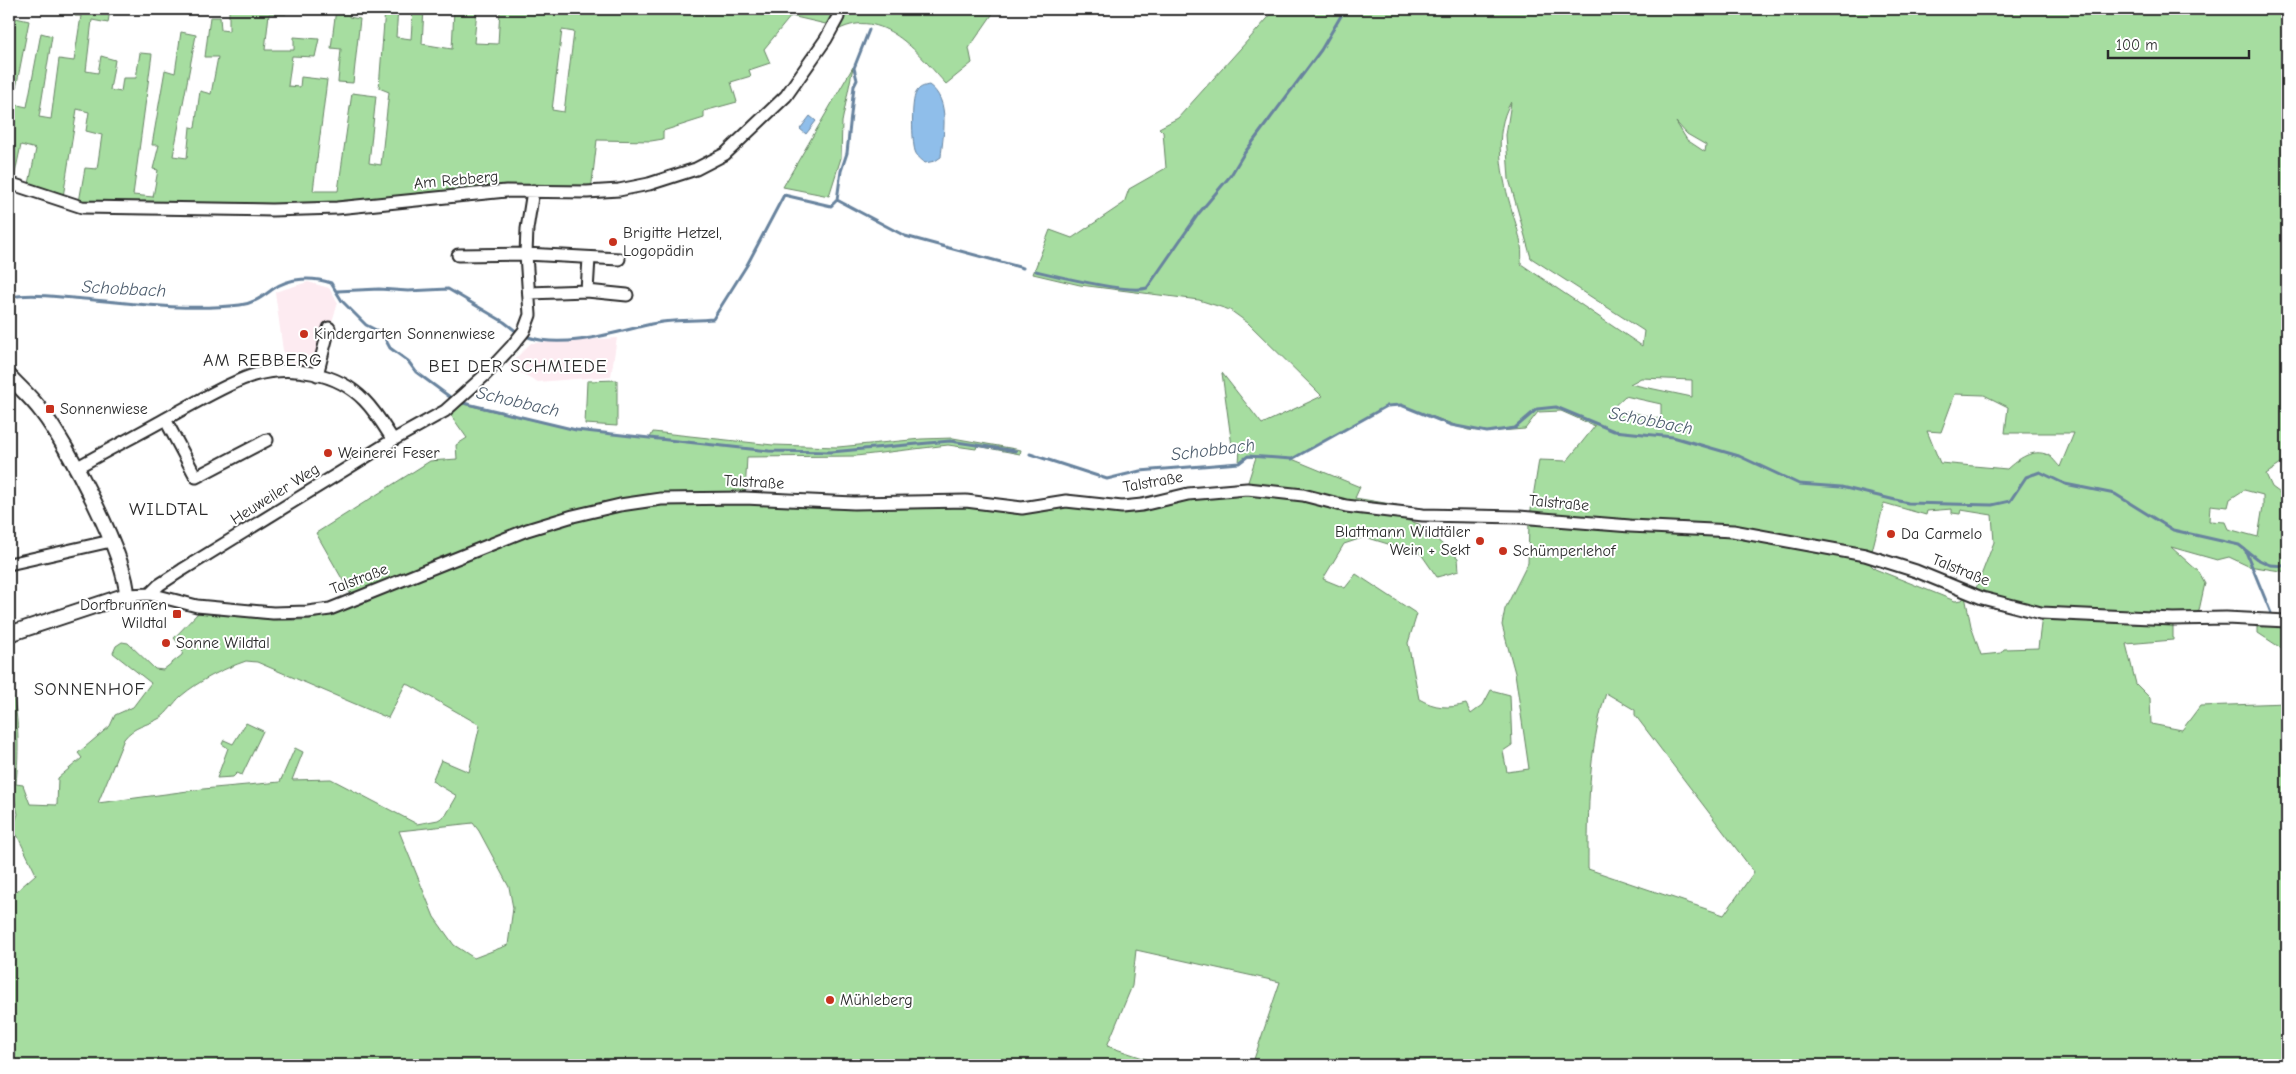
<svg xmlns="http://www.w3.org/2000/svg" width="2296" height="1074" font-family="'Comic Neue',sans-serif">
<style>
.built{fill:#fdebf1}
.green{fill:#a6dda0;stroke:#688466;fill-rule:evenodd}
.water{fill:#8fbeea;stroke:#67839e}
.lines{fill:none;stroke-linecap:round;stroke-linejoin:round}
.stream{stroke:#67839e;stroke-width:3}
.minor-casing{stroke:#2b2b2b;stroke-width:15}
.tertiary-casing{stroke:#2b2b2b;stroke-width:18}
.minor{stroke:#fff;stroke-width:11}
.tertiary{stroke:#fff;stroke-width:14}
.poi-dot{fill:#c8321e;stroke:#fff;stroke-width:2}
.labels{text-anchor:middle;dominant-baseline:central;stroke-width:4;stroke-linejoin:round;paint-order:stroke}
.street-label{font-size:16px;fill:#2b2b2b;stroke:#fff}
.poi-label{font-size:16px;fill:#2b2b2b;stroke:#fff;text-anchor:start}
.water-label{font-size:18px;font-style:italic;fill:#4e5e6e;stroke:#fff}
.neighbourhood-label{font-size:18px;letter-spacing:1px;fill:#2b2b2b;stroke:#fff}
.quarter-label{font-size:19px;letter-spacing:1px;fill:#2b2b2b;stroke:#fff}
</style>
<rect width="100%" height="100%" fill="#fff"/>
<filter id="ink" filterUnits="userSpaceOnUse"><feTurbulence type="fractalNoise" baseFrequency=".02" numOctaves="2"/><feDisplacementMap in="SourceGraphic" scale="10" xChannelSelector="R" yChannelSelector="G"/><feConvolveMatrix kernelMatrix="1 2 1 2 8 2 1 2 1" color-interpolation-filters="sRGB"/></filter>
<g filter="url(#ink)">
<path class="built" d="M308,282L329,288L338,303L316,370L285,365L275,292Z
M617,338L611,376L538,382L508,366L531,343Z"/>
<path class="green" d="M76,9H110L108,23L92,20L86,71L98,73L101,56L115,60L110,90L121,92L123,78H136L140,53L152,54L133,195L153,197L158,170L153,169L159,145H152L165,70L175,73L181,32L196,35L173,156L187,158L190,127L195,128L200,91L211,94L218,57H205L210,17H220L221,30L229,31V9H286V14H269L265,50H294V37L319,39L315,57L292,56L288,86L300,87L301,77L327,80L313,191H338L352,93L376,96L369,163L381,165L389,92L379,88L385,9H398L396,37L411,39L413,9H424L422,44L452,49L454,9H477L474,43L498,44L500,9H996L969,48L972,63L946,84C920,56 886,9 842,28C836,30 831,36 826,39L830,25L791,16L764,49L770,63L749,70L751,76L731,82L737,102L704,111V118L663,131V139L651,141L597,140L591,191L401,202L273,206L79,202L85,168L97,169L102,135L86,131L89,112L77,109L63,197L29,184L36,149L21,145L14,178L9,176V53L16,18L29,21L13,104L27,107L41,33L52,36L39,117L51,119L59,59L74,61L81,16H75ZM562,30L574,32L564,112L552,110Z
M336,9H350L349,17L360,19L353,83L338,82L341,49L331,48Z
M1276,9H2287V482L2281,480L2284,462L2266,474L2272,487L2287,498V572L2248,566L2229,557L2217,560L2171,547L2199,572L2205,583L2198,615L2042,609L1975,591L1994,542L1992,515L1961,510L1960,514L1952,513V509L1927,511L1926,515L1884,503L1872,551L1868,550L1865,559L1875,569L1955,601L1962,600L1965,596L1971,626L1981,655L2001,653L2004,649L2038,648L2042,616L2173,622V640L2126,644L2136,684L2150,698L2151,724L2182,730L2200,706L2287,703V1065H1252L1280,982L1136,950L1132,986L1107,1046L1164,1065H9V898L36,874L17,835L12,830L18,814L14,798L9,796V681C20,713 19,750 16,784L23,785L30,804L57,805L58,778L82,758L78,753L110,726L115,715L133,707L151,683L113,653L116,646L122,642L128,643L155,669L163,670L182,655L183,649L174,638L199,612C234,614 300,629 330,613C338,609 346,603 353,598L316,533L430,461L457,459L456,445L467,438L450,414L463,404L576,430L650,438L653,432L773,445L838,447L921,439L953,438L1021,450L1020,454L977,446L976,449L948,445L856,456L747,457L745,494L966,505L1067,506L1122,510L1247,485L1256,457H1248L1239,463L1240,447L1232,446L1222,373L1262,424L1322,396L1248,323L1230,310L1199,300L1080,285L1033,274L1050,230L1072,238L1124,203L1129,189L1166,168L1163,132L1159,128L1178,118ZM1511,102L1506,135L1509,179L1531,258L1644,331L1642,346L1521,264C1524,246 1517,228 1512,211C1502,178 1492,133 1511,102ZM1676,122L1687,134L1706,145L1705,152L1687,140ZM1641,378L1692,380V397L1630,384ZM1955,394L1984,395L2008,407L2005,433H2074L2060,467C2056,463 2052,457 2048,455C2033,448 2018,459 2007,469L1940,463L1927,431L1941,432ZM1625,396L1661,404V419L1631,412L1609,411ZM1401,405L1468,430L1487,432L1525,429L1538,412L1561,411L1595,426L1567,461L1539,460L1529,522L1528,563L1505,609L1502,625L1515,673L1529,769L1507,772L1503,751L1512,745L1510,695L1491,690L1483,705L1471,714L1466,704C1448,709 1435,708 1419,699L1408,643L1417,614L1356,574L1345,588L1323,579L1344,544L1365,537L1421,554L1437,577L1459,571L1458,558L1419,524L1395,517L1397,505L1355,498L1360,487L1292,459L1387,406ZM2244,490L2263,495V506L2258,537L2228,529L2225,522L2209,521L2210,505L2228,507L2230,499ZM246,661L257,662L388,718L406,683L480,725L469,772L441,760L432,781L457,796L446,815L438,820L417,824L331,779L292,780L303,752L295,748L280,782L203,789L98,803L124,739C134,726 146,726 160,718C168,713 174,702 181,696C200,680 223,669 246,661ZM1606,693L1635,710V715L1754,872L1724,915L1588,869C1588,810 1588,750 1606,693ZM473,823L479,831L509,887L513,908L508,945L474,958L454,945L434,917L399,831Z
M853,67L842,122L841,158L829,196L783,187Z
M617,380V426L585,424L587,381Z
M2260,624H2287V652L2258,633V627Z
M246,723L263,731L242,775L237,773L233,777L217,778L228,748L222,744L224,740L233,744Z"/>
<path class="water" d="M929,85C951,100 943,134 941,157L935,161L925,163C921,159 917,157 915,151C912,141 911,101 916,93C919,87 924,86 929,85Z
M810,116L816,121L806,134L800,129Z"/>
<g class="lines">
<path class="stream" d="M837,200L841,171L847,153L854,86L857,80L854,68L869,30
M1036,271C1057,276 1129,294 1147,288L1199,213L1231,175L1243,155L1321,50L1345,9
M337,291L379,289L408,291L448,289L504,322L517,332
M9,297C33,293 60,297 84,299C135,304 189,311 240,305C255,303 262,297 273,289C290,277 313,277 331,283L342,301L366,325L382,333L390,348L408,361L416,372L454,400
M528,337C564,349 614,333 651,324C670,319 693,321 713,319L747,265L784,195L831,206L837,200L905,236L1023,268
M459,402L576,430L769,451L831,452L950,441L1016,451
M1030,454L1107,479L1140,471L1239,463L1248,456L1292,459L1387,406L1401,405L1451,425L1487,432L1515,428L1537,409L1556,407L1614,431L1673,437L1739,456L1799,484L1841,487L1908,503L1992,505L2010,501L2026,477L2040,472L2065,484L2115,494L2173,530L2239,545L2257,559L2270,565L2287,566
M2246,552L2273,618
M2278,624L2287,632"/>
<defs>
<path id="minor" d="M9,183L82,207L272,210L337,208L506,191L587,192L619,190L649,184L696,169L725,154L786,96L826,39L838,17
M458,255L526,254L619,259
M587,291L589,258
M529,293L587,291L627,295
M317,375L329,328
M165,419L196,477L267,440
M76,468C109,449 143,432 176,413C197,402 232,381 254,375C291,365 337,372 364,400C376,412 384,426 393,440
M9,564L111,541
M150,594L159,585L182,570L393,440L445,411L484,376L512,346L524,331L530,315L526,254L527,229L533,191
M127,595L150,594L197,606L273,613L308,612L330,609L527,530L573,516L620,505L661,499L745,498L854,503L966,501L1022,508L1066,501L1122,507L1142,505L1188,494L1247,489L1303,495L1346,506L1423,515L1519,517L1630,526L1733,531L1865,555L1916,571L1982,598L2041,613L2173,619L2226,618L2287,621"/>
<path id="tertiary" d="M9,376C20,388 33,399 42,412C67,444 126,556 127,595L9,634"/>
</defs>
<use href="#minor" class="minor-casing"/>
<use href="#tertiary" class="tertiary-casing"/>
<use href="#minor" class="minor"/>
<use href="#tertiary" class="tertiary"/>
</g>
</g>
<g class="poi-dot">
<circle cx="613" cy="242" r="5"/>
<circle cx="304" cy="334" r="5"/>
<rect x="45" y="404" width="10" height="10" rx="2.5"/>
<circle cx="328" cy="453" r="5"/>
<circle cx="1891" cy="534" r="5"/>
<circle cx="1480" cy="541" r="5"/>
<circle cx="1503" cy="551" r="5"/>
<rect x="172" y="609" width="10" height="10" rx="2.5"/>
<circle cx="166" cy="643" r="5"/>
<circle cx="830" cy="1000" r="5"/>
</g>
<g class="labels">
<g class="street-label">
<text transform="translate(456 180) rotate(-5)">Am Rebberg</text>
<text transform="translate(754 482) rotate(3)">Talstraße</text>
<text transform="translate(1153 482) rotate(-10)">Talstraße</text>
<text transform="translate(275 494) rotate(-32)">Heuweiler Weg</text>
<text transform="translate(1559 503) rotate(5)">Talstraße</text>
<text transform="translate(1961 570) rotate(22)">Talstraße</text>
<text transform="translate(359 579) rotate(-21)">Talstraße</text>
</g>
<g class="poi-label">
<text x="623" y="233">Brigitte Hetzel,<tspan x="623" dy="18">Logopädin</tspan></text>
<text x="314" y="334">Kindergarten Sonnenwiese</text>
<text x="60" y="409">Sonnenwiese</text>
<text x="338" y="453">Weinerei Feser</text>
<text x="1470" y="532" text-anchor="end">Blattmann Wildtäler<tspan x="1470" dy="18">Wein + Sekt</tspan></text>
<text x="1901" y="534">Da Carmelo</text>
<text x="1513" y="551">Schümperlehof</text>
<text x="167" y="605" text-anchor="end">Dorfbrunnen<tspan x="167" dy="18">Wildtal</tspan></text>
<text x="176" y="643">Sonne Wildtal</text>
<text x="840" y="1000">Mühleberg</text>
</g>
<g class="water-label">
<text transform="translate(124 289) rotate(3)">Schobbach</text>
<text transform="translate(518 402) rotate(13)">Schobbach</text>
<text transform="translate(1651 421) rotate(11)">Schobbach</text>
<text transform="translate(1213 450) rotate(-7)">Schobbach</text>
</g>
<g class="neighbourhood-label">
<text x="263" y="360">AM REBBERG</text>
<text x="518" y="366">BEI DER SCHMIEDE</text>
<text x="90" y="689">SONNENHOF</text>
</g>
<g class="quarter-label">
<text x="169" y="509">WILDTAL</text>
</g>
</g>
<rect width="2296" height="1074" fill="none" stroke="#fff" stroke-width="30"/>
<rect x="15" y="15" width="2266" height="1044" fill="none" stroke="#2b2b2b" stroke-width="2" filter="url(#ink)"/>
<path d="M2108 50v8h141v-8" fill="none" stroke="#2b2b2b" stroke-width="2.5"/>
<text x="2116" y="50" font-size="15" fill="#2b2b2b" stroke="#ffffff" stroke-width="4" paint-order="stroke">100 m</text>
</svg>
